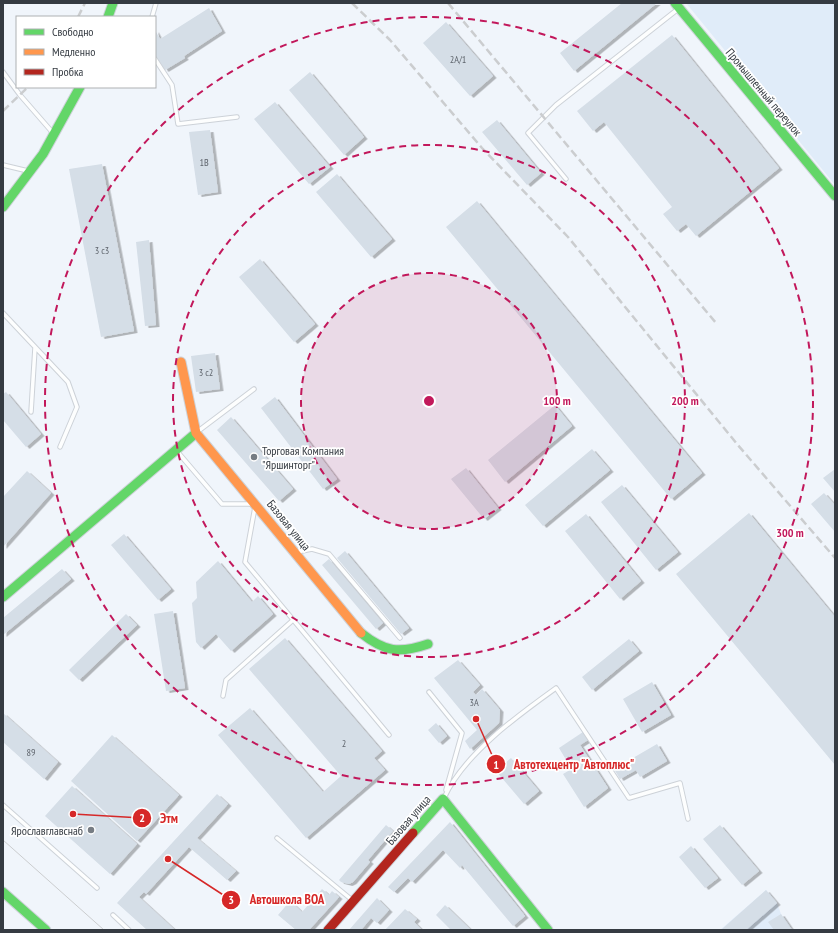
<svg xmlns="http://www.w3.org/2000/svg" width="838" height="933" font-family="'PT Sans Narrow',sans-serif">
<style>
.built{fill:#e0ecf9}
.building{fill:#d5dee7;filter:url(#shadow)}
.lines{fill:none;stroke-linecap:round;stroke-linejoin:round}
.lane-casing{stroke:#cdd2d8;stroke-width:5.5}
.fast-casing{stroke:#cdd2d8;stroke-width:11}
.slow-casing{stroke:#cdd2d8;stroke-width:11}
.jam-casing{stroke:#cdd2d8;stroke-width:11}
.lane{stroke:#fdfefe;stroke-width:3.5}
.fast{stroke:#63d668;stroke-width:9}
.slow{stroke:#ff974d;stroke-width:9}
.jam{stroke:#b3261e;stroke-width:9}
.tram{stroke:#cbcdcf;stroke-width:1}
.rail{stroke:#cbcdcf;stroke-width:2.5;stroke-dasharray:8 4;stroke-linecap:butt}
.ring{fill:none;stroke:#c2185b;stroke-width:2;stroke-dasharray:7 5}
.poi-dot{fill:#767c83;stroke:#fff;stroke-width:1.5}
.labels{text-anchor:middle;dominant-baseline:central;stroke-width:3.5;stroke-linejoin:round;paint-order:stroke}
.number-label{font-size:10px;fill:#5e646c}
.street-label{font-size:12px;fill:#353b42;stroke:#fff}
.poi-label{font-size:12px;fill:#353b42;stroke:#fff;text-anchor:start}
.centre{fill:#c2185b;stroke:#fff;stroke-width:2}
.ring-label{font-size:12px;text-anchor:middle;font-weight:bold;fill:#c2185b;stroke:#fff;stroke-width:3.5;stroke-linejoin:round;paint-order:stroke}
.leader{fill:none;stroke:#d62828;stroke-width:1.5}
.callout-dot{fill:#d62828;stroke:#fff;stroke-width:1.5}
.mark-label{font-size:12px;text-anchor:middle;font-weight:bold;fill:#fff}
.callout-label{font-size:13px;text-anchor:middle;font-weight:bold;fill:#d62828;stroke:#fff;stroke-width:3.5;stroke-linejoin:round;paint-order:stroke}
</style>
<defs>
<filter id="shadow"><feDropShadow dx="3.5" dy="2" stdDeviation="0" flood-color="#0004"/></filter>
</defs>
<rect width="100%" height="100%" fill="#f0f5fb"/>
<path class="built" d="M686,3H835V185Z
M766,890L777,903L781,914L792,930H720Z"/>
<path class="building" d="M622,3H657L574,71L560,53Z
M209,8L222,31L184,56L185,58L165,70L155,55V30L160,39Z
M446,22L493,76L470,96L423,43Z
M672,35L779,168L696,236L686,224L677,231L663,214L672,207L604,122L593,131L577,111Z
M310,72L364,137L344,155L289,90Z
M275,102L330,167L309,184L254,119Z
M497,120L541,173L527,185L482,132Z
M210,130L218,192L198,195L189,132Z
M102,164L134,331L101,337L69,169Z
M337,174L392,239L371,257L316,192Z
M477,201L702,473L671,499L446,227Z
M149,240L156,325L145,326L136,242Z
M260,259L315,324L294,342L239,277Z
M215,353L220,389L196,392L191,356Z
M6,392L41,434L26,447L3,420V394Z
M275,397L337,479L323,489L261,408Z
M555,405L572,426L505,482L488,460Z
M231,417L293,489L279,501L217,430Z
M592,449L610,470L543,526L525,505Z
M466,468L498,508L484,519L451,479Z
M835,469V492L823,478Z
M27,471L51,493L3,547V497Z
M622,485L678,552L656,570L601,502Z
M824,493L835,505V532L811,504Z
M749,513L835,617V765L676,574Z
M586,514L641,581L620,599L565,531Z
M124,534L171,589L158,600L111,545Z
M345,551L409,628L401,634L337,558Z
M329,559L383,623L376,629L322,565Z
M218,561L252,602L258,596L273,614L231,651L216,634L201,648L196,642L192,603L197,598L196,582Z
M62,569L71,579L3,635V618Z
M173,611L185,688L166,691L154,614Z
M126,614L137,625L79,680L69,670Z
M285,638L382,751L374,758L385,770L306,838L218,735L250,708L323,792L341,776L249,669Z
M629,639L639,651L592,690L582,677Z
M458,660L480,685L473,692L476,695L482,689L500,710L499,723L470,749L465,741L477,730L434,678Z
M652,682L671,715L642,732L623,699Z
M3,713L58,762L44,779L3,742Z
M436,723L447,736L439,743L428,730Z
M583,732L588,740L580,745L608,788L584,807L563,774L575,767L569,756L565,758L559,748Z
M112,735L179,795L137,841L71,781Z
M657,744L667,761L640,777L636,770L620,779L614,769Z
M511,758L539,791L524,804L496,771Z
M72,786L137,844L110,874L45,816Z
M217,794L228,804L197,838L236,871L227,880L189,847L146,894L144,892L139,897L175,930H147L117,903Z
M450,822L525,916L513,926L462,865L460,868L443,850L412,882L408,878L394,892L388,887Z
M386,825L393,831L368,860L370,862L353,882L349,884L341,882L339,880Z
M720,825L759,871L742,885L703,839Z
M691,846L718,878L705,888L679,857Z
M322,889L329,895L332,891L339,897L309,930H296L278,915L290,901L302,912Z
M766,890L777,903L746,930H721Z
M377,898L389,910L377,923L371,918L361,930H349Z
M445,905L471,930H451L436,915Z
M405,909L417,919L414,922L422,930H385Z
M781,914L792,930H774L768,922Z"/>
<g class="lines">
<defs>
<path id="lane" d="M152,17L156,3
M155,59L172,85L178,124L237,117
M3,72L20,95L53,133
M3,165L28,171
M566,179L528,133L556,105L678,9
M3,313L68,382L77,407L60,447
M31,412L35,348
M197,432L254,389
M176,450L222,504H253
M255,507L245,562L389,735
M297,552L312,549L329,554L400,638
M429,692L462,733L446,790
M223,696L226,680L292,621
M444,798C464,754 517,716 556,688L629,798L680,783L688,819
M3,805L97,888
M277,838L352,900
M113,915L129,930"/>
<path id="fast" d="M675,3L835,196
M108,17L113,3
M3,207L43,154L80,87
M3,597L196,433
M361,633C385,652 399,654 428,644
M413,833L443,799L548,930
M3,892L46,930"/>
<path id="slow" d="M181,362L196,433L361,633"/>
<path id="jam" d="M328,930L413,833"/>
</defs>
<use href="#lane" class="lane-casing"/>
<use href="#fast" class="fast-casing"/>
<use href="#slow" class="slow-casing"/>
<use href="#jam" class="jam-casing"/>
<use href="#lane" class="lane"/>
<use href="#fast" class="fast"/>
<use href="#slow" class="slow"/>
<use href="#jam" class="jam"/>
<path class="tram" d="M3,840L104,930"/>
<path class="rail" d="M352,3L390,40L482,148L568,237L737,444L835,558
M448,3L716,323
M78,17L85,3
M3,111L28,87"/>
</g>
<circle cx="429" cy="401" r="128" fill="#c2185b" fill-opacity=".12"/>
<g class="ring">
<circle cx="429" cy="401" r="128"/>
<circle cx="429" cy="401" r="256"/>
<circle cx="429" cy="401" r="384"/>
</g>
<g class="poi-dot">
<circle cx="254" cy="457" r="4"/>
<circle cx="91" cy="830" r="4"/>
</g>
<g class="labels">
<g class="number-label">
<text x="458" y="59">2А/1</text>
<text x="204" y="162">1В</text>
<text x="102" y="250">3 с3</text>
<text x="206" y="372">3 с2</text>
<text x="474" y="702">3А</text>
<text x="344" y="743">2</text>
<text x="31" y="752">89</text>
</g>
<g class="street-label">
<text transform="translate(764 92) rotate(50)">Промышленный переулок</text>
<text transform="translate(289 525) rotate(51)">Базовая улица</text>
<text transform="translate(408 820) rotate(-49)">Базовая улица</text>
</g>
<g class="poi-label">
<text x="262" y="450">Торговая Компания<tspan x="262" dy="14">"Яршинторг"</tspan></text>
<text x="83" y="830" text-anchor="end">Ярославглавснаб</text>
</g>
</g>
<circle cx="429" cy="401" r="6" class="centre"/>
<g class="ring-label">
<text x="557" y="405">100 m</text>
<text x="685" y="405">200 m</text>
<text x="790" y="537">300 m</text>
</g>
<path class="leader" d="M476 719L496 764M73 814L142 818M168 859L231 900"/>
<g class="callout-dot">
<circle cx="476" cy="719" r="4"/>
<circle cx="73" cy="814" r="4"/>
<circle cx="168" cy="859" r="4"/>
<circle cx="496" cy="764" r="10"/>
<circle cx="142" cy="818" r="10"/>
<circle cx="231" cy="900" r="10"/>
</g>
<g class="mark-label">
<text x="496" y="769">1</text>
<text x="142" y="822">2</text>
<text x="231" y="904">3</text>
</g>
<g class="callout-label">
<text x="574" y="769">Автотехцентр "Автоплюс"</text>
<text x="169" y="823">Этм</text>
<text x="287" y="904">Автошкола ВОА</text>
</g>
<rect width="838" height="933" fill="none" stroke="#353b42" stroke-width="8"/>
<rect x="16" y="16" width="140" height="72" fill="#ffffff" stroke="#aeb1b3"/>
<rect x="24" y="29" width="20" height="6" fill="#63d668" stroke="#aeb1b3"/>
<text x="52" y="36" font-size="12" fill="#353b42">Свободно</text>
<rect x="24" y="49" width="20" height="6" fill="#ff974d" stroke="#aeb1b3"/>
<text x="52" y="56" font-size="12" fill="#353b42">Медленно</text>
<rect x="24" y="69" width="20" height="6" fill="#b3261e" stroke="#aeb1b3"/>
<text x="52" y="76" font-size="12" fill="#353b42">Пробка</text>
</svg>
